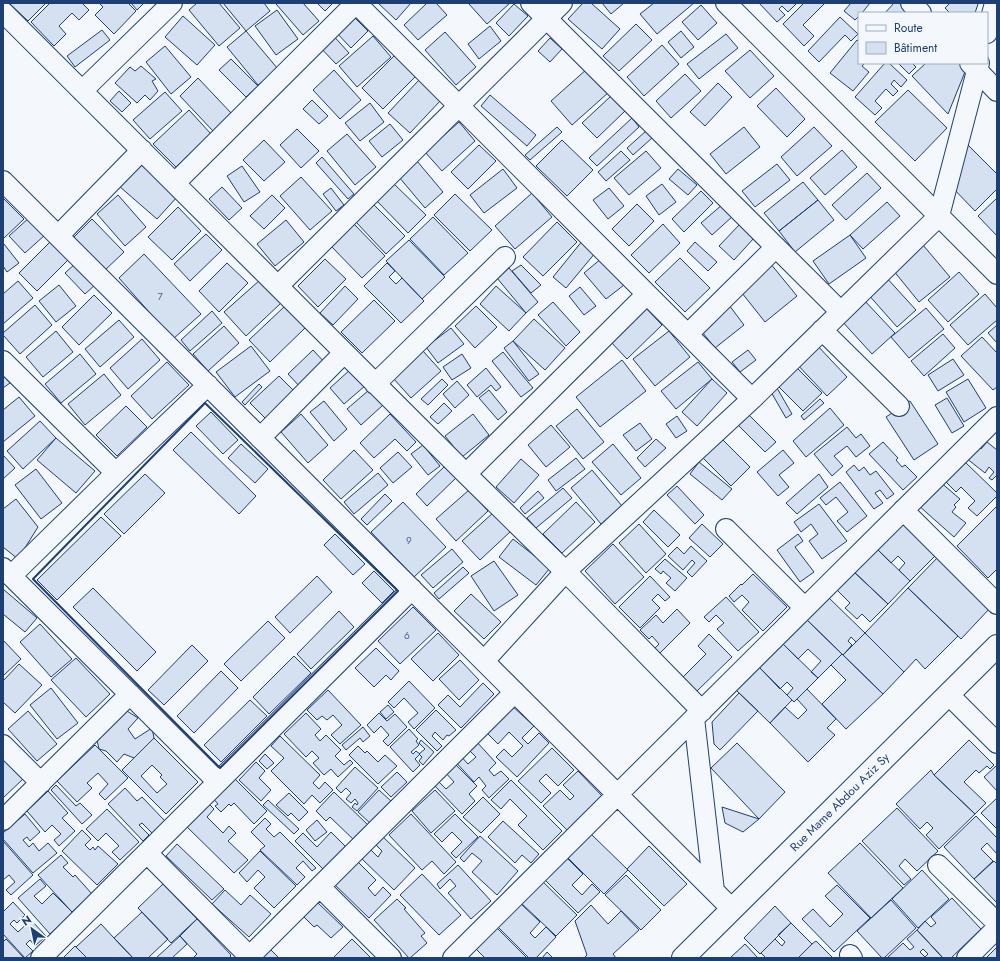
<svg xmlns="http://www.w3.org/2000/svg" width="1000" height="961" font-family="Jost,sans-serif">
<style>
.building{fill:#d5e0f0;stroke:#1d3f73;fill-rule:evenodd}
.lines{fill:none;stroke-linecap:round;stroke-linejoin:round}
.street-casing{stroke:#1d3f73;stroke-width:22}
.secondary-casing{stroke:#1d3f73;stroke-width:24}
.street{stroke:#f4f7fb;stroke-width:20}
.secondary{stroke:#f4f7fb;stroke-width:22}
.wall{stroke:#1d3f73;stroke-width:2}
.labels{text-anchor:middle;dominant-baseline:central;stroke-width:3;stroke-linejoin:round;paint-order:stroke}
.number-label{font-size:10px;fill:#4b6792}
.street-label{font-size:12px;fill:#1d3f73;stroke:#f4f7fb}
</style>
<rect width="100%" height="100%" fill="#f4f7fb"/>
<path class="building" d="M9,3H46L28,21Z
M50,3H82L89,10L79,20L72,13L59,26L66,34L54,46L31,22Z
M99,3H128L136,11L114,34L95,15L103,7Z
M131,3H144L137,10Z
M197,3H219L240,28L219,46L189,10Z
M223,3H264L270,11L246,31Z
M278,3H303L319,21L303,35L276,4Z
M317,3H333L325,11Z
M378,3H411L396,20Z
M427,3H436L447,15L418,40L404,25Z
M471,3H510L487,24L469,4Z
M583,3H591L620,29L602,49L568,19Z
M602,3H624L611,14Z
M654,3H694L657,34L640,14Z
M759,3H797L788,12L782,6L779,9L785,15L777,22Z
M804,3H825L803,25L814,36L804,46L783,24Z
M851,3H870L862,13H859V16L855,20L844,11Z
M894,3H903L914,13H885Z
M950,3H977L978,4L975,13H950L945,8Z
M514,4L528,16L509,36L496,23Z
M701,5L717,23L698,40L682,22Z
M277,10L298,39L276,55L255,26Z
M351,14L368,31L351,48L334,30Z
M183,16L215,45L197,65L165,37Z
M840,17L858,34L851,41L845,35L819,62L808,51Z
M636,24L652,40L619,71L603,56Z
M490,26L501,41L479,59L468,44Z
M102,30L110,40L75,67L67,56Z
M246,31L278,69L258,85L227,47Z
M681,31L694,47L681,58L668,42Z
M445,32L476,67L456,85L425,50Z
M331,33L349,53L336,64L318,45Z
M726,34L738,48L699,79L687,64Z
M373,36L391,57L357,87L339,66Z
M550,38L562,49L550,62L538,51Z
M857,40L859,42V63H865L862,66L869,72L853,91L830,73Z
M662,45L679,64L644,96L627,77Z
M165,46L191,77L171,94L146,62Z
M750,50L774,76L750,98L725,71Z
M397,53L418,74L383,109L362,88Z
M231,59L258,86L246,97L219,70Z
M885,63H889L907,80L901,87L894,80L891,84L898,91L893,96L886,89L875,101L882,108L875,115L855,97Z
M898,63H912L916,67L909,74Z
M926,63H962L967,67L948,114L912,76Z
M141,66L156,79L152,81L158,91L150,100L145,95L137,103L115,83L130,67L135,71Z
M588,68L609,92L572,125L551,101Z
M334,70L361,100L340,119L313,90Z
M685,74L701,91L671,118L656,101Z
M198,78L232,114L213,131L180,96Z
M419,80L441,100L410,133L388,113Z
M718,83L732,97L705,126L690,112Z
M776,88L805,119L787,137L757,106Z
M908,90L947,128L915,161L875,122Z
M119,91L131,103L122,112L110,101Z
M165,92L182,111L150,139L133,120Z
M490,95L536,135L527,146L481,106Z
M611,96L625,111L597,138L582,123Z
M312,100L328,116L319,124L303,109Z
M370,103L384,122L360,141L345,123Z
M189,110L211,134L176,167L153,144Z
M632,118L639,127L597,166L589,158Z
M459,122L475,141L442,171L425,152Z
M390,124L403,140L382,157L369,141Z
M557,127L562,132L530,160L525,155Z
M744,127L760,147L726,174L710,154Z
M814,127L832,146L797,176L781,157Z
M297,129L319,151L301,168L280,145Z
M646,131L652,138L633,155L627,148Z
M347,134L376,167L355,185L327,151Z
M264,140L285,162L264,181L243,160Z
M562,140L593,170L567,196L536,166Z
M965,142L997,174V189L975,211L949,184Z
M479,145L496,161L468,189L451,172Z
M842,150L857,167L825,195L810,178Z
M621,151L630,160L606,181L598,172Z
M646,151L661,168L629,195L614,178Z
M322,157L354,194L348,199L316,163Z
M417,161L443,192L425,208L399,177Z
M139,163L178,196L157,219L119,186Z
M777,164L790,180L755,207L742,191Z
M242,166L260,192L244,202L227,176Z
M503,169L517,188L484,213L470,195Z
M678,169L697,185L688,195L669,179Z
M867,173L881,188L846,220L832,205Z
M301,177L332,211L310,230L280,196Z
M803,182L818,200L779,231L764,213Z
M393,183L426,215L408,233L376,200Z
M662,184L676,202L659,215L646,196Z
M222,187L242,208L229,220L209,199Z
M331,188L344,205L336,211L323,194Z
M609,188L624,206L608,219L593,200Z
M701,191L713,203L684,232L672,219Z
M532,193L552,217L515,249L495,226Z
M455,194L492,230L470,251L434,215Z
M118,195L146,227L125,246L97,214Z
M272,195L285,208L264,229L250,216Z
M3,198L24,219L3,239Z
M997,198V236L978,216Z
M818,200L834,220L795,252L779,231Z
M887,202L900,216L863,249L850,235Z
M637,204L654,221L629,246L612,229Z
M723,204L733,216L712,235L701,223Z
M374,205L405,236L386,254L356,222Z
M178,207L201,231L172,260L148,237Z
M30,217L46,234L25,253L9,236Z
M433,217L468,253L444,275L410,239Z
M92,219L124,252L103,272L72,239Z
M286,220L304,242L275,266L257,244Z
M557,222L577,242L543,276L523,257Z
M353,223L385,256L362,278L330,245Z
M663,224L680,243L649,273L631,255Z
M740,224L754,238L734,260L719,246Z
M206,234L222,250L190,281L174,264Z
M850,235L866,258L829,284L813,261Z
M409,240L445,277L422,299L386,261Z
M583,240L596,252L566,288L553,277Z
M50,242L68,260L37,291L19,273Z
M695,242L717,262L708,271L687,251Z
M4,244L19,263L7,272L3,266V245Z
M923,245L950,277L919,302L893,270Z
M144,254L201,314L173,339L119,278Z
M602,258L624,285L606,299L584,273Z
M680,258L710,288L685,312L655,282Z
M325,259L346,279L318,307L298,286Z
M76,263L96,284L85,294L65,273Z
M227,263L248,283L219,312L199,291Z
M387,263L395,271L389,277L396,284L402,278L424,301L401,323L364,286Z
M770,263L797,296L765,322L738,288Z
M521,265L541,285L531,293L512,271Z
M509,268L538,302L526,313L497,278Z
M959,272L979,294L948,322L928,300Z
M885,276L916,310L897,327L867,293Z
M260,280L281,303L246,336L224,312Z
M18,281L33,298L3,324V294Z
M59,285L76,306L56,322L39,301Z
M345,286L358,299L333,325L320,313Z
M496,286L526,313L509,331L480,304Z
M580,287L596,306L584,315L569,296Z
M985,294L997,308V320L968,345L950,325Z
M94,295L112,313L79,345L62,327Z
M863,299L895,333L872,354L840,319Z
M374,300L395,321L362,353L341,332Z
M553,302L580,332L566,346L538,315Z
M35,305L52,325L20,354L3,335V333Z
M729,305L744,325L715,348L699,328Z
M285,306L305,328L270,362L249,340Z
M476,306L497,327L475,348L455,326Z
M644,306L662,325L627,359L609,340Z
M926,308L944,329L909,358L891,337Z
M212,311L222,323L190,351L181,340Z
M534,319L565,348L545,370L513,341Z
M119,320L134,337L100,367L85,349Z
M997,325V343L988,333Z
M224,326L239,343L208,371L193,354Z
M451,328L464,344L438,363L426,347Z
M56,331L73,352L43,377L26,357Z
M669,331L690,357L655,386L633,359Z
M943,334L955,348L924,376L911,361Z
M982,337L997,353V387L993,390L961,356Z
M142,339L160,360L128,389L110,368Z
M513,341L539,374L529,381L504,348Z
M814,342L847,377L827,396L794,361Z
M251,346L270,371L235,397L216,372Z
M313,350L327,365L302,389L288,374Z
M748,350L756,360L740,372L732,362Z
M423,351L441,371L411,398L393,378Z
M503,352L533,388L521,397L492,361Z
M80,354L96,374L61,403L45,384Z
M462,354L471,368L452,380L443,367Z
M953,359L964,375L938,391L928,375Z
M622,360L646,391L600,427L576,397Z
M167,362L189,385L152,419L131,396Z
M698,362L712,379L676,409L661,391Z
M792,363L822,393L803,411L773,381Z
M352,368L366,385L344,404L330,388Z
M486,368L501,387L496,391L491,385L477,397L467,385Z
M104,374L121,395L85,425L68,404Z
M3,375L10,383L3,388Z
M279,376L297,394L268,421L250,403Z
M442,379L448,385L428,405L421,399Z
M712,379L727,393L697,426L682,412Z
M968,379L986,408L964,422L946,392Z
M457,381L469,395L455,408L443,394Z
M259,384L262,387L245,405L242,402Z
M777,388L792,414L786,418L771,392Z
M369,390L383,405L361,425L347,409Z
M489,390L507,412L498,420L479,398Z
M19,397L35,416L3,442V410Z
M947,398L964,426L952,433L935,405Z
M820,399L824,403L804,420L801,416Z
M324,401L347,429L334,441L310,412Z
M910,401L938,444L914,460L886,417Z
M444,403L452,411L438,424L430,417Z
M126,406L147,427L117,456L96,435Z
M830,408L844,425L806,457L793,441Z
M577,409L604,442L583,459L556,426Z
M744,410L776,442L765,452L733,420Z
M211,412L238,440L223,454L196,426Z
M301,414L328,445L308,463L281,432Z
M390,414L416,442L407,451L395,439L374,458L360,443Z
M473,414L489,435L462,457L445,436Z
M677,416L687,431L676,438L666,424Z
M40,421L56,438L23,469L7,451Z
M640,423L652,439L636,451L623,435Z
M551,425L570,447L546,467L528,445Z
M847,427L856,438L861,434L870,446L856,457L847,446L834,456L843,466L832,476L814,454Z
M191,432L256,496L239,514L173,450Z
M56,438L95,471L76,493L37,460Z
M656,439L666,448L645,467L637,458Z
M722,439L750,467L731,486L703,458Z
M883,442L898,458L896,460L902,467L905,465L917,477L903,490L869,454Z
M987,442L997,450V475L992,480L989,478L994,472L989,467L985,473L966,458L976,445L981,449Z
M241,444L268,469L255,483L228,458Z
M613,444L641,478L621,495L592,462Z
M423,445L440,466L428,475L411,454Z
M354,450L373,470L341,499L323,480Z
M783,450L794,463L779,475L789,487L778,496L757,472Z
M398,452L412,467L393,483L380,468Z
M3,455L15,468L3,479Z
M576,458L585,469L556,491L548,480Z
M521,459L539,475L514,503L496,487Z
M963,460L997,493V496L977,516L968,508L975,501L961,487L956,492L944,480Z
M699,462L732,489L722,500L690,474Z
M447,464L458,476L427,506L416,494Z
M854,465L859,471L864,467L870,475L876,471L894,494L887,499L880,490L875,493L883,503L874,509L846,472Z
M36,469L62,503L41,519L15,485Z
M592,470L622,506L601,524L571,488Z
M378,473L388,485L354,514L344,502Z
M145,474L165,493L124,534L104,514Z
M819,474L828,487L797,514L786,503Z
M939,481L960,499L954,505L956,507L952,512L966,523L954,537L918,505Z
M840,482L867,516L847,532L837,521L848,512L836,497L826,505L820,498Z
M677,486L704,515L695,524L667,495Z
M563,488L572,498L536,528L527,518Z
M469,490L488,511L456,541L436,519Z
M538,491L544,498L525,514L520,508Z
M385,494L392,501L367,525L361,519Z
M16,499L38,527L18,559L3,547V509Z
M403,502L446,547L414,577L371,532Z
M576,502L595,522L562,553L543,534Z
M819,504L847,541L822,559L809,541L818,534L811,524L801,532L794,522Z
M997,506V569L988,578L957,546Z
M654,510L680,535L668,547L643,522Z
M494,512L511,531L480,560L462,541Z
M101,517L121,536L57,600L37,580Z
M899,519L936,555L910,581L899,570L905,563L898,556L891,563L873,545Z
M639,524L666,554L646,573L619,543Z
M702,524L723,544L710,557L689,538Z
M335,534L365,564L353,575L324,545Z
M798,534L803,541L795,547L814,572L800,582L777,550Z
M513,539L550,568L536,585L499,557Z
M613,544L644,577L615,604L585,571Z
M873,545L910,581L888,604L852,570Z
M691,546L707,561L692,577L687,572L695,563L692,560L683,570L668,556L677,547L684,554Z
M452,549L463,562L433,588L421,575Z
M939,556L991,607L961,639L908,588Z
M665,559L687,578L675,591L666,583L671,578L663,571L661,574L655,569Z
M494,561L518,595L494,611L471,576Z
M463,567L469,573L439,599L434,593Z
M852,570L888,604L870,622L862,614L857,619L845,608L850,603L835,588Z
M374,571L394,591L382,603L362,583Z
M753,574L787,607L763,631L742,610L749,602L742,595L734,602L729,596L741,584L742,585Z
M317,576L332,592L290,633L275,617Z
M650,576L670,597L665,601L658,594L652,600L660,608L640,628L619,607Z
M93,588L156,652L137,671L73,607Z
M908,588L958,636L925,669L916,659L904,672L865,633Z
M3,589L37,618L25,632L3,614Z
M471,594L501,622L484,639L454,611Z
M827,596L865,633L856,642L851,637L848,641L852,645L843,655L806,619Z
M726,597L759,632L738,651L717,629L724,623L716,615L709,622L704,617Z
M413,607L436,630L400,664L378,641Z
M677,609L690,623L660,653L655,648L659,644L652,636L649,639L640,630L656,615L663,623Z
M339,611L354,627L311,669L297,654Z
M806,619L842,654L818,678L811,672L821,661L808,649L798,659L783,644Z
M268,621L285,638L241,681L224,664Z
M40,624L72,659L51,677L20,642Z
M438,633L459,655L433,681L411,659Z
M865,633L904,672L883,694L843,655Z
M709,634L732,657L697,691L683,677L706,654L698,646Z
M3,640L21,659L3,676Z
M783,644L818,678L794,702L787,695L793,688L787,682L780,689L759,667Z
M192,645L208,661L164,705L148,690Z
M376,648L399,671L391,680L386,675L374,687L355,668Z
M842,654L883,694L846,729L822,704L846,680L831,665Z
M294,656L311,673L269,714L253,697Z
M76,658L110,694L86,717L51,680Z
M460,660L479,680L459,700L439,679Z
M19,664L42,685L15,713L3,702V681Z
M759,667L792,700L770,723L736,690Z
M221,671L238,688L194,733L177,716Z
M409,681L435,708L414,729L408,722L418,713L404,698L394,708L388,702Z
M483,683L494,694L461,728L438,705L448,695L460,707Z
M51,688L78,723L57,739L30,705Z
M807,689L836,719L827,728L835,735L808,762L770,723L785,707L798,719L807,710L797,699Z
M328,690L361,725L340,744L331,735L342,725L333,715L327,720L322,716L317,720L307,710Z
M739,693L758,711L720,750L714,744L712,722Z
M250,700L267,716L221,762L204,745Z
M510,704L534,726L522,738L528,744L539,733L549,743L517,777L496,757L504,749L512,757L523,746L509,732L498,744L485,731Z
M388,705L394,712L386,719L380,712Z
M436,710L456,730L449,736L447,735L443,740L435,732L432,736L442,746L437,751L416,730Z
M28,711L57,744L37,761L8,729Z
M127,711L138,718L128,729L135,739L152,728L154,738L134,758L124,754L117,762L106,751L99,749L97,740Z
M306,713L321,729L315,735L320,741L326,735L341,750L335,756L344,765L350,760L353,763L338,777L331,769L324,775L313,763L319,758L312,751L306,757L284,734Z
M379,713L387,721L395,714L407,727L388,746L383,741L389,735L381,726L374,733L367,725Z
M363,727L370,736L363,742L360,738L346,750L342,745Z
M409,729L418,739L416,741L419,745L411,752L413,754L416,751L420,754L415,759L420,765L413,772L390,747Z
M280,736L320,775L313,783L319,789L325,782L333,790L320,803L312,795L304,804L271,771L284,758L271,746Z
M154,738L198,782L166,814L122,770ZM152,765L162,775L160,777L167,784L157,793L141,776Z
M421,740L434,752L423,765L419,761L422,757L419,754L425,749L419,743Z
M969,740L994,765L990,769L987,766L979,773L976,770L964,782L986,803L975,814L934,775Z
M476,741L496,763L489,770L494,776L501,771L509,779L489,798L482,790L486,786L479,777L474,782L453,759L459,754L468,764L476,757L468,749Z
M737,743L785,792L759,819L711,768Z
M95,745L128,778L105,800L99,794L108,784L98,773L87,783L92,788L77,802L57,781Z
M358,746L365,753L367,751L378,762L385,755L397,766L378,784L349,755Z
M552,748L574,770L558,786L546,774L539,781L551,793L541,803L518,781Z
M265,754L274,763L267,769L259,761Z
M3,758L23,779L3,798Z
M256,762L265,771L259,778L271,790L261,801L239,780Z
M454,763L477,786L469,794L475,801L462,814L432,783L436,779L446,789L454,782L445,772Z
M996,766L997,767V791L984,777Z
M355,767L378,788L357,811L352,807L355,803L357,805L358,803L355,799L351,803L346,799L351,793L346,788L341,793L336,788Z
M931,770L934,775L975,814L939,849L926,835L933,828L927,822L920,829L896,804Z
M578,771L602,796L567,830L543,806L560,790L570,800L574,796L563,785Z
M397,772L407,782L391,797L381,787Z
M231,775L267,811L254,824L234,803L231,806L229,804L221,812L215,806L218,804L210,795Z
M511,780L562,831L543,850L518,825L527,816L510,799L501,809L491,800Z
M56,785L76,806L80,803L92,815L82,824L51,790Z
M125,788L137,801L142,797L165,821L152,833L142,823L139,825L149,835L143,841L108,804Z
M379,790L392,802L371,824L358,812Z
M435,790L455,811L431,833L412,811Z
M48,791L68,813L62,818L75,831L59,846L54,840L61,834L52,825L45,832L27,811Z
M334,792L369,826L355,841L330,817L326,821L316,811Z
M289,793L308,812L299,821L291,813L288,816L276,805Z
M483,797L500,814L481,833L463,817Z
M997,798V829L981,813Z
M268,800L299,829L294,834L263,805Z
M206,801L214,809L207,817L223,833L229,826L236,833L228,841L248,860L234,873L184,824Z
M722,807L759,819L743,832L725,823Z
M897,808L938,851L917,871L905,859L899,866L911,879L904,885L862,841Z
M107,809L139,842L120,860L112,852L119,846L106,833L98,841L86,829Z
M25,814L40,832L30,841L27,837L23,840L29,847L33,843L39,851L48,843L57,853L33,873L3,839V833Z
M411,814L456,862L444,874L432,861L422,870L389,835Z
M455,814L478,837L456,858L451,853L462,842L452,832L442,842L434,834Z
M976,816L997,838V854L987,843L981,849L993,861L974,879L944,847Z
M265,818L271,824L266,829L274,837L280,832L316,868L312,871L303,861L296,868L305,877L297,885L260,850L265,846L251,832Z
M317,820L327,832L315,841L306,830Z
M503,821L539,854L531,863L522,855L515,863L488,837Z
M82,830L91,839L85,845L90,850L93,847L95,850L98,846L118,864L97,885L62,851Z
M331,832L347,848L325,871L295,841L303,833L317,847Z
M380,834L415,868L394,890L359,856L368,847L378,857L382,851L373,842Z
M591,834L628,870L604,894L567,857Z
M480,836L518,871L497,895L472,872L482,861L472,853L464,862L460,858Z
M3,841L33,875L11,895L6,890L15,882L9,875L3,880Z
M860,843L903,888L871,918L828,873Z
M177,844L224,889L212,900L166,856Z
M649,846L687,884L664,906L627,869Z
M260,851L296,886L274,908L254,888L265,877L258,870L247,882L239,873Z
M61,855L68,863L63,867L73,877L75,875L92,894L72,912L38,875Z
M567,858L583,874L572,885L582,895L592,884L600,892L578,913L545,880Z
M356,860L376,880L368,888L375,896L383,887L391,895L369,918L333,883Z
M994,861L997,864V903L974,879Z
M458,865L491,901L471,919L448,893L456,886L450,879L440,889L437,884Z
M922,870L949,899L918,928L892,899Z
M422,874L461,915L439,935L400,895Z
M626,875L661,910L641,930L605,895Z
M40,879L46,886L34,896L42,904L53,893L72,912V915L50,934L18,898Z
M541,880L577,915L556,936L520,902Z
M163,884L197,919L171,943L138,908Z
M837,885L870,918L834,952L802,919L813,909L830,927L843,914L825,896Z
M225,890L241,905L250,895L271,914L249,937L212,904Z
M952,898L981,929L951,958H943L917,930L925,921L931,927L936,923L931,917Z
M397,899L406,908L404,909L425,933L421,936L427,943L410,958H409L374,920Z
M891,900L916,928L884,958H882L857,931Z
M13,902L25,915L17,923L14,920L10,924L18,932L31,920L46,936L35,946L30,940L26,944L33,951L25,958L3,934V912Z
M519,902L540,922L530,933L535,938L546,927L556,937L536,958H529L496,925Z
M318,903L343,927L331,938L317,925L314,927L304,917Z
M591,905L608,924L621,911L639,930L613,954L616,958H584L587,955L575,921Z
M775,906L791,923L760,954L744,938Z
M142,912L168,939L148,958H133L114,938Z
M197,919L231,955L230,956L232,958H193L197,954L180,936Z
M791,923L812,944L798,958H766L761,953L775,939L782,946L785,942L778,935Z
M101,924L114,938L133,958H87L76,947Z
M495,926L527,958H485L474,947Z
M917,930L943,958H887L903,943L910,950L914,947L907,939ZM923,949L928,954L925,957L920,952Z
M180,936L187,944L172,958H156Z
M6,939L24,958H3V942Z
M352,939L371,958H333Z
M816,941L833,958H798L812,944Z
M745,944L758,958H730Z
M75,946L87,958H63Z
M267,946L279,958H256Z
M997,947V958H986Z
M547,952L553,958H542Z"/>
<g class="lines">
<defs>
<path id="street" d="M356,3L752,399
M531,3L841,312
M726,3L997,274
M911,3L921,13
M3,12L466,474L574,580L702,711
M987,33L995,3
M970,63L997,91
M82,91L172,3
M3,181L732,909
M175,183L356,3
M58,236L142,150
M278,286L562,3
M822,330L899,406
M688,334L776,247
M3,361L116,473
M375,384L505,257
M260,438L344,353
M466,474L647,294
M903,510L997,604
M726,529L805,608
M3,568L218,782
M11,576L116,473L208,385
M484,661L566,571L752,399L939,216L979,63
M948,694L997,743
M694,718L714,891
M3,745L41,783
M3,820L130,694
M147,853L250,957
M938,865L997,923
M320,887L391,958
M850,955L852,958
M41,958L412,589
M248,958L515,692
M453,958L997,417
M967,958L997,928"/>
<g id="secondary">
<path id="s1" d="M683,958L997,646"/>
</g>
</defs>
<use href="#street" class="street-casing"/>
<use href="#secondary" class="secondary-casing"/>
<use href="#street" class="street"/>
<use href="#secondary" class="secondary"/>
<path class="wall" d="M205,403L398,591L220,768L33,579Z"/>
</g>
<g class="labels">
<g class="number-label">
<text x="160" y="296">7</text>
<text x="409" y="540">9</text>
<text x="407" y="635">6</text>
</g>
<g class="street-label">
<text stroke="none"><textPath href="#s1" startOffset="221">Rue Mame Abdou Aziz Sy</textPath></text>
</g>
</g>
<rect width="1000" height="961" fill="none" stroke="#1d3f73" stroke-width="8"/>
<rect x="858" y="12" width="130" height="52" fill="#f4f7fb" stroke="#9eadc5"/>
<rect x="866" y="25" width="20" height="6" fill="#f4f7fb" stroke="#9eadc5"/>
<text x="894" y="32" font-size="12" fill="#1d3f73">Route</text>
<rect x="866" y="42" width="20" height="12" fill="#d5e0f0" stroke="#9eadc5"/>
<text x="894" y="52" font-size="12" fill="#1d3f73">Bâtiment</text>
<g transform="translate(32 929) rotate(327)" stroke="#f4f7fb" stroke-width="3" paint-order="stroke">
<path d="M0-3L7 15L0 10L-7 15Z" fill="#1d3f73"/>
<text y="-6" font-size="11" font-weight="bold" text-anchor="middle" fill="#1d3f73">N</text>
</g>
</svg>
